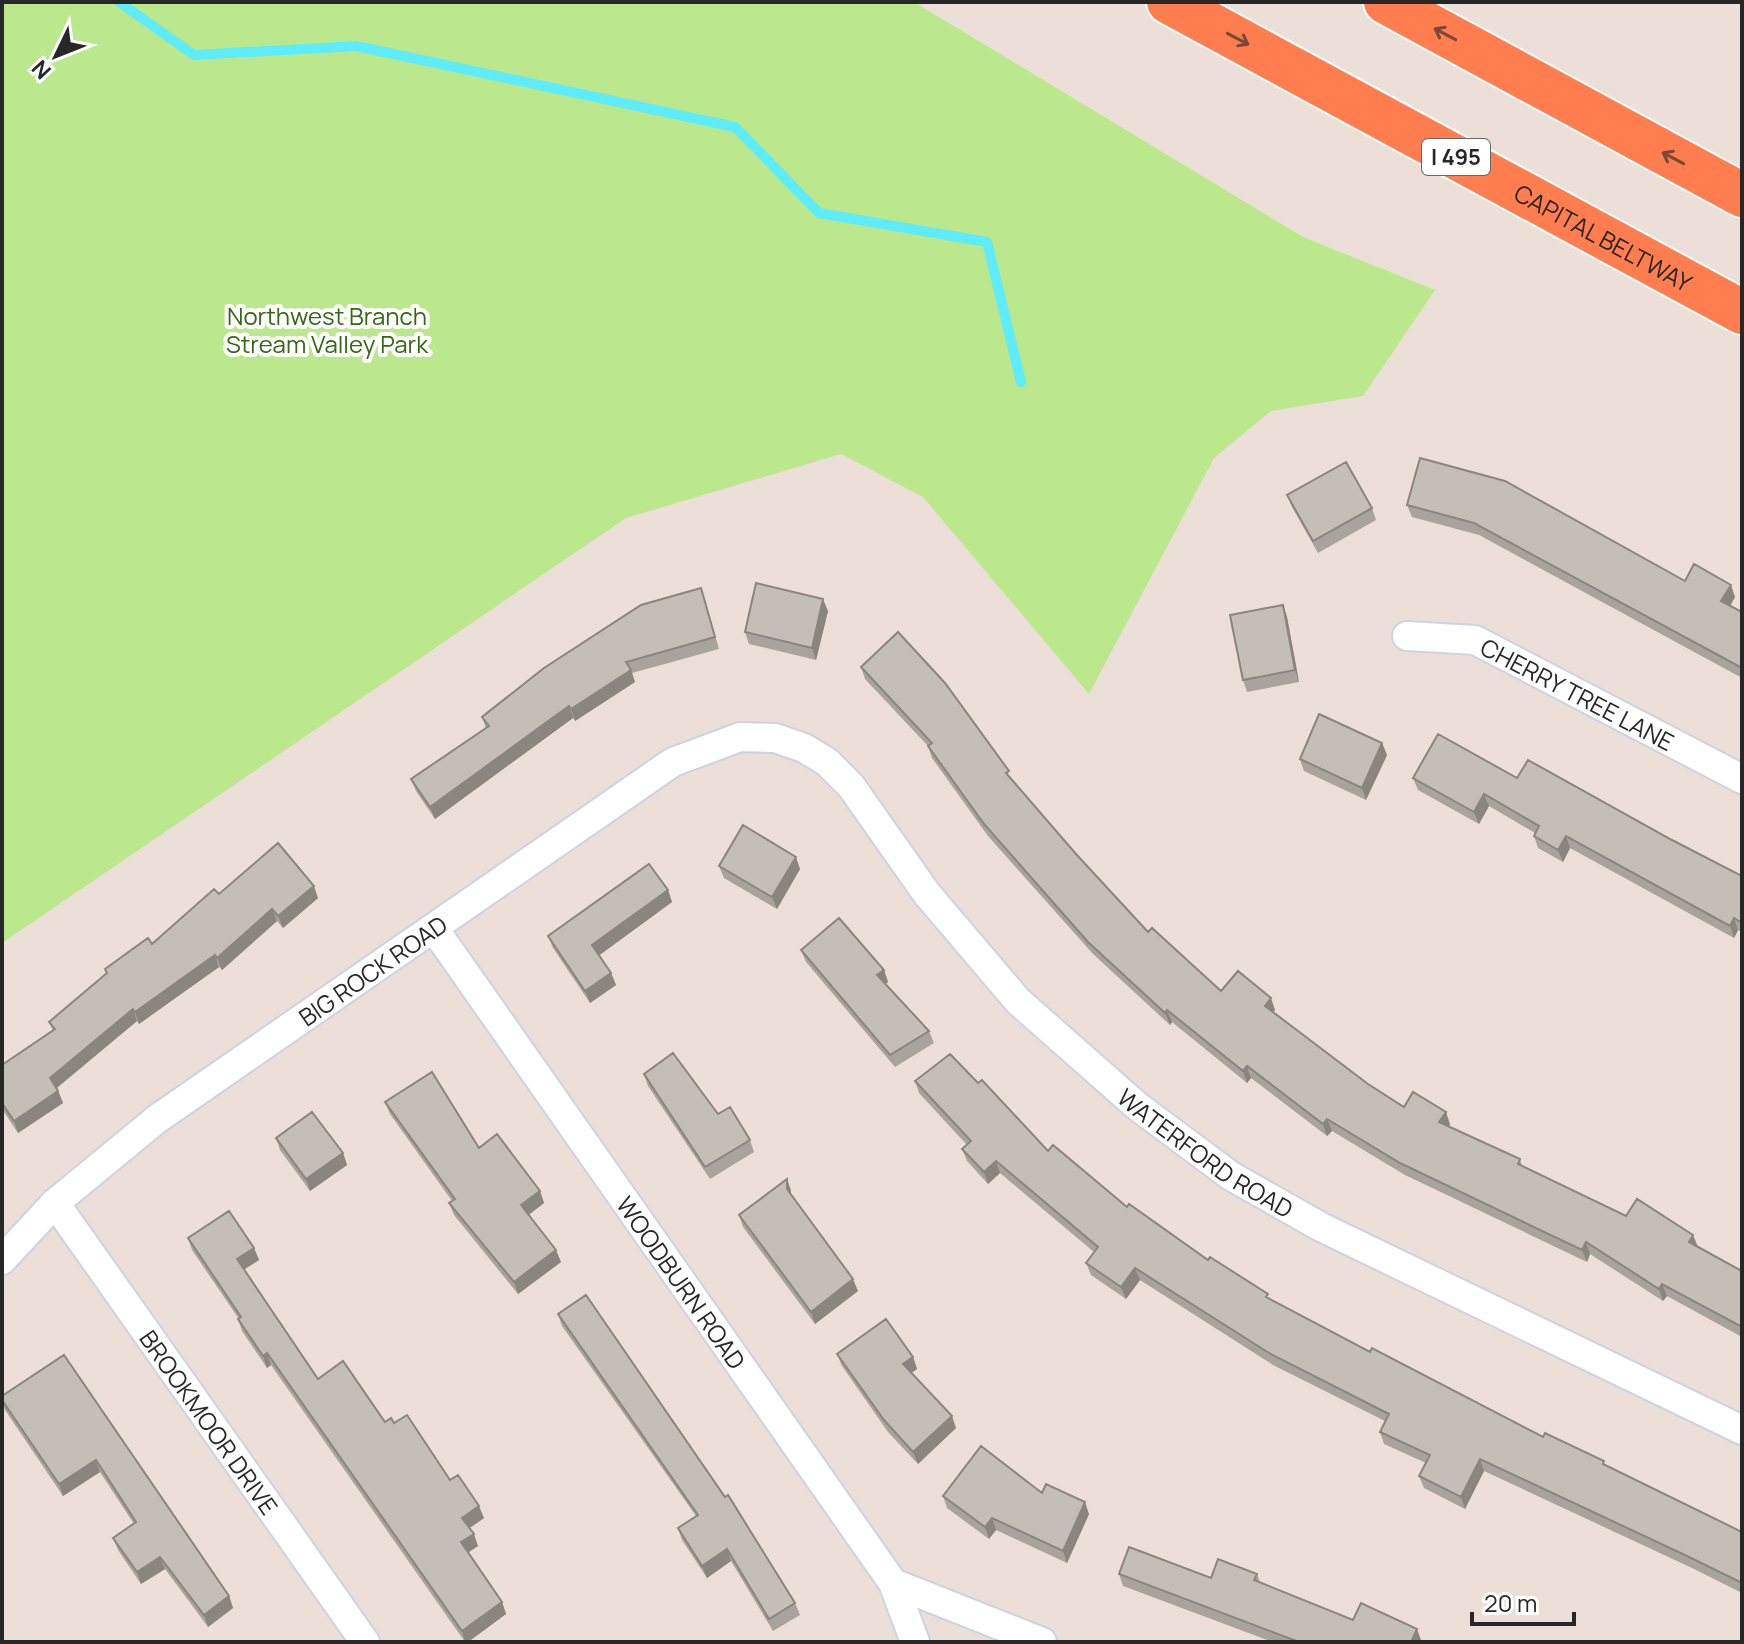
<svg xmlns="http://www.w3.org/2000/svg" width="1744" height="1644" font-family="Manrope,sans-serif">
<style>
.green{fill:#bce88d}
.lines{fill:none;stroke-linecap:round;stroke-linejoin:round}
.stream{stroke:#5eebfa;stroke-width:10}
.street-casing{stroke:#ccd4e2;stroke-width:32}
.highway-casing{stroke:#fff;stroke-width:48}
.street{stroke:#fff;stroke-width:28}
.highway{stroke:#ff7d4e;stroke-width:44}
.wall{fill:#a9a39d}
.shaded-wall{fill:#8a857f}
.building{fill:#c5beb6;stroke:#8a857f;stroke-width:2}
.oneway{stroke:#7d4937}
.labels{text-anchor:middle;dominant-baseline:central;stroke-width:8;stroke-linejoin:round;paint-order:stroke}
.shield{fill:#fff;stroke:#686868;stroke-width:2}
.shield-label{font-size:22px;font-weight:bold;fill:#272727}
.street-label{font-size:24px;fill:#272727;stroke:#fff}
.park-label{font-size:24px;fill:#336912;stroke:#fff}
</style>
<rect width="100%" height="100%" fill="#ecdfd7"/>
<path class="green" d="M2,2H914L1303,237L1435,290L1363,396L1271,411L1214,458L1089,694L923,497L841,454L626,518L2,943Z"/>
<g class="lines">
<path class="stream" d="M119,2L194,55L356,46L735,127L819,213L987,242L1021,382"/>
<defs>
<g id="street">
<path id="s1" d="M1407,636L1475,640L1742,779"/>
<path id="s2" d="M435,930L893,1583L915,1642"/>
<path id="s3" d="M55,1203L365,1642"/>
<path id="s4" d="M2,1260L55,1203L157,1119L673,762L740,737L775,738L804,748L827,762L851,786L927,894L1018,1001L1137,1106L1231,1176L1321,1227L1742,1430"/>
<path d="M893,1583L1042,1642"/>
</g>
<g id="highway">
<path id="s5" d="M1169,2L1742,312"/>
<path d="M1386,2L1742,195"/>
</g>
</defs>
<use href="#street" class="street-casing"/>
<use href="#highway" class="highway-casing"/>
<use href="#street" class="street"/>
<use href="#highway" class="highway"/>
</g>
<path class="wall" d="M1287,495L1372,508L1376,520L1318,553L1292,507Z
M1407,505L1685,581L1735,597L1730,606L1742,612V678L1479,535L1412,517Z
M705,600L719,649L632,673L635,682L575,721L573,718L435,819L416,791L411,779L486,729L482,717Z
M1283,605L1287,617L1299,682L1247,692L1243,680Z
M828,611L816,660L749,644L745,632Z
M861,667L1012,780L1076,854L1148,932L1221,991L1275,1010L1273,1012L1368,1084L1404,1107L1450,1124L1449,1127L1520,1159L1522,1166L1626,1216L1698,1247L1742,1271V1337L1667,1296L1663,1301L1590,1254L1587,1262L1405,1175L1332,1131L1327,1136L1251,1078L1247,1083L1172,1022L1170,1025L1093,954L988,836L932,758L928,746L865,679Z
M1382,743L1387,755L1366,800L1304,771L1300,759Z
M1413,778H1517L1672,840L1742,876V932L1738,930L1734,938L1570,848L1563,862L1538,848L1534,836L1535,833L1489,806L1479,824L1418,790Z
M719,866L800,869L777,909L724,878Z
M668,890L672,902L599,955L611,973L616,985L590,1003L553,948L548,936Z
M219,894L318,898L283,928L277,921L222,970L219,967L139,1024L137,1021L57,1088L63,1103L18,1133L2,1109V1065L53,1031L49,1022L106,974L105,969L152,944Z
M801,950L884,970L888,982L886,984L929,1031L934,1043L895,1067L806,962Z
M644,1074L718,1114L750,1140L754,1152L710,1179L648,1086Z
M915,1081L978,1083L1048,1151L1127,1207L1270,1299L1370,1352L1543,1437L1606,1465L1742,1532V1593L1692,1568L1484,1471L1465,1509L1424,1488L1419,1476L1426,1463L1384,1444L1380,1432L1385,1421L1273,1365L1140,1280L1126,1299L1091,1275L1086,1263L1094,1252L1000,1173L988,1184L967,1161L962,1149L967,1145L919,1093Z
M385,1102L479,1148L540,1191L544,1203L529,1215L561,1262L518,1294L454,1215L449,1203L452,1201L390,1114Z
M276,1138L343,1153L347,1165L310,1191L280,1150Z
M787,1179L791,1191V1195L858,1291L815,1324L743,1227L739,1215Z
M188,1238L254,1248L259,1260L244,1270L318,1379L385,1422L394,1423L450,1480L484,1518L469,1528L478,1546L468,1553L502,1602L506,1614L468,1642H465L271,1365L267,1368L242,1331L238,1319H239L192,1250Z
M558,1314L795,1603L800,1615L773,1631L731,1561L707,1578L682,1540L678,1528L696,1516L562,1326Z
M837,1354L913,1357L917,1369L911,1373L956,1428L918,1464L888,1432L842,1366Z
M64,1355L229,1596L233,1608L208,1627L165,1569L141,1584L118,1550L113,1538L134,1524L100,1472L63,1496L5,1410L2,1402V1396Z
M1042,1493L1089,1514L1067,1563L996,1530L989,1539L947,1508L943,1496Z
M1119,1574L1211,1578L1257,1574L1260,1582L1353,1620L1421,1640L1420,1642H1273L1123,1586Z"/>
<path class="shaded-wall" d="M1731,585L1735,597L1726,613L1721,601Z
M823,599L828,611L816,660L812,648Z
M1283,605L1287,617L1299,682L1295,670Z
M631,670L635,682L575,721L571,709Z
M569,706L573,718L435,819L430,807Z
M1382,743L1387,755L1366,800L1362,788Z
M1484,794L1489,806L1479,824L1474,812Z
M1566,836L1570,848L1563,862L1558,850Z
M796,857L800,869L777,909L772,897Z
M314,886L318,898L283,928L278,916Z
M668,890L672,902L597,957L592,945Z
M272,909L277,921L222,970L217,958Z
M1734,918L1738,930L1734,938L1730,926Z
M215,955L219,967L139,1024L135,1012Z
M884,970L888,982L882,987L877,975Z
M611,973L616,985L590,1003L585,991Z
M1271,998L1275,1010L1269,1018L1265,1006Z
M133,1009L137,1021L54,1090L50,1078Z
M1167,1010L1172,1022L1170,1025L1165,1013Z
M1247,1066L1251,1078L1247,1083L1243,1071Z
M58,1091L63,1103L18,1133L14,1121Z
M1446,1112L1450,1124L1444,1134L1439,1122Z
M1327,1119L1332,1131L1327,1136L1323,1124Z
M343,1153L347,1165L310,1191L306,1179Z
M996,1161L1000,1173L988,1184L984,1172Z
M787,1179L791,1191V1201L787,1189Z
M540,1191L544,1203L525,1217L521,1205Z
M1693,1235L1698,1247L1689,1242Z
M1586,1242L1590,1254L1587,1262L1582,1250Z
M254,1248L259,1260L241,1271L237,1259Z
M556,1250L561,1262L518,1294L514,1282Z
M1135,1268L1140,1280L1126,1299L1121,1287Z
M853,1279L858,1291L815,1324L811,1312Z
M1662,1284L1667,1296L1663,1301L1659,1289Z
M267,1353L271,1365L267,1368L263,1356Z
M913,1357L917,1369L907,1376L903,1364Z
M952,1416L956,1428L918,1464L913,1452Z
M1480,1459L1484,1471L1465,1509L1461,1497Z
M96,1460L100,1472L63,1496L59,1484Z
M1085,1502L1089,1514L1067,1563L1063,1551Z
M479,1506L484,1518L467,1530L462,1518Z
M992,1518L996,1530L989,1539L985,1527Z
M474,1534L478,1546L465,1554L461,1542Z
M727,1549L731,1561L707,1578L702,1566Z
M160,1557L165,1569L141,1584L137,1572Z
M229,1596L233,1608L208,1627L204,1615Z
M502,1602L506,1614L468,1642H465L462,1631Z
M1417,1629L1421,1640L1420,1642H1411Z"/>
<path class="building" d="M1420,458L1505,481L1685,581L1694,564L1731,585L1721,601L1742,612V668L1474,523L1407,505Z
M1346,462L1372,508L1313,541L1287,495Z
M756,583L823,599L812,648L745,632Z
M701,588L715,637L626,662L631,670L571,709L569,706L430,807L411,779L489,726L482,717L544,668L641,605Z
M1283,605L1295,670L1243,680L1230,615Z
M898,632L945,683L1009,771L1006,773L1076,854L1148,932L1152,928L1221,991L1238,971L1271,998L1265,1006L1368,1084L1404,1107L1413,1092L1446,1112L1439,1122L1520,1159L1518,1164L1626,1216L1637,1199L1693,1235L1689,1242L1742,1271V1327L1662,1284L1659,1289L1586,1242L1582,1250L1400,1163L1327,1119L1323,1124L1247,1066L1243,1071L1167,1010L1165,1013L1088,942L984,824L928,746L932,743L861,667Z
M1319,714L1382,743L1362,788L1300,759Z
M1438,734L1517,778L1528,760L1672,840L1742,876V923L1734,918L1730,926L1566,836L1558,850L1534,836L1539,826L1484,794L1474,812L1413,778Z
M743,825L796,857L772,897L719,866Z
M278,843L314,886L278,916L272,909L217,958L215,955L135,1012L133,1009L50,1078L58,1091L14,1121L2,1103V1065L55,1029L49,1022L107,973L105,969L148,938L152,944L214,889L219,894Z
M649,864L668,890L592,945L611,973L585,991L548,936Z
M839,918L884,970L877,975L929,1031L890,1055L801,950Z
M673,1053L718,1114L730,1107L750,1140L705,1167L644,1074Z
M950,1054L978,1083L982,1080L1048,1151L1053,1145L1127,1207L1129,1204L1208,1260L1210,1257L1268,1294L1266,1297L1370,1352L1372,1348L1543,1437L1545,1433L1604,1461L1603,1464L1742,1532V1583L1687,1556L1480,1459L1461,1497L1419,1476L1430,1455L1380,1432L1389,1414L1269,1353L1135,1268L1121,1287L1086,1263L1098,1247L996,1161L984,1172L962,1149L971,1141L915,1081Z
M432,1072L479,1148L497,1134L540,1191L521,1205L556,1250L514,1282L449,1203L455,1199L385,1102Z
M312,1112L343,1153L306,1179L276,1138Z
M787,1179V1189L853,1279L811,1312L739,1215Z
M229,1211L254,1248L237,1259L318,1379L343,1361L385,1422L391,1418L394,1423L407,1415L450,1480L458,1475L479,1506L462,1518L474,1534L461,1542L502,1602L462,1631L267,1353L263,1356L238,1319L241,1317L188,1238Z
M586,1295L725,1497L728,1495L795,1603L769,1619L727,1549L702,1566L678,1528L698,1515L558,1314Z
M886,1319L913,1357L903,1364L952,1416L913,1452L884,1420L837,1354Z
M64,1355L229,1596L204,1615L160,1557L137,1572L113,1538L136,1522L96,1460L59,1484L2,1400V1396Z
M981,1446L1042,1493L1046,1484L1085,1502L1063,1551L992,1518L985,1527L943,1496Z
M1129,1547L1211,1578L1218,1559L1257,1574L1254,1580L1353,1620L1361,1603L1417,1629L1411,1642H1299L1119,1574Z"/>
<defs><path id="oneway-shaft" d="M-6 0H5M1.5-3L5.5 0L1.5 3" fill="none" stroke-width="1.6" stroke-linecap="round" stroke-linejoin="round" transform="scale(2)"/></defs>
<g class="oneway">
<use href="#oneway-shaft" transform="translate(1445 34) rotate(-152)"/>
<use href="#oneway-shaft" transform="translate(1238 39) rotate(28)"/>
<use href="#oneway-shaft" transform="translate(1673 158) rotate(-152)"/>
</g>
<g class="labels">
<rect class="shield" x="1422" y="139" width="68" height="36" rx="6"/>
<g class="shield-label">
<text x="1456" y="157">I 495</text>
</g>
<g class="street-label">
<text stroke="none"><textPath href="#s5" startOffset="494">CAPITAL BELTWAY</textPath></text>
<text stroke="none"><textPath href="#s1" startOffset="184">CHERRY TREE LANE</textPath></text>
<text stroke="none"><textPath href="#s4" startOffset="472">BIG ROCK ROAD</textPath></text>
<text stroke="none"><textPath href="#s4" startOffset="1550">WATERFORD ROAD</textPath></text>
<text stroke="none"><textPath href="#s2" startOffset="430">WOODBURN ROAD</textPath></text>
<text stroke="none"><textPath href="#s3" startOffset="268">BROOKMOOR DRIVE</textPath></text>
</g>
<g class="park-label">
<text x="327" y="315">Northwest Branch<tspan x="327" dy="28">Stream Valley Park</tspan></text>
</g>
</g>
<rect width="1744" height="1644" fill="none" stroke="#272727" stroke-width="8"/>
<g transform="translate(56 56) rotate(227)" stroke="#ffffff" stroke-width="6" paint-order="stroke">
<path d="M0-6L14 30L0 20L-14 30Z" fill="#272727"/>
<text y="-12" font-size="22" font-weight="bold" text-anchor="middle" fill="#272727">N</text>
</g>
<path d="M1472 1612v12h102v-12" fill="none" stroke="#272727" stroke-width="4"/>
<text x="1484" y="1612" font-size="24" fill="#272727" stroke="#ffffff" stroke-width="6" paint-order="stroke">20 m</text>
</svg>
